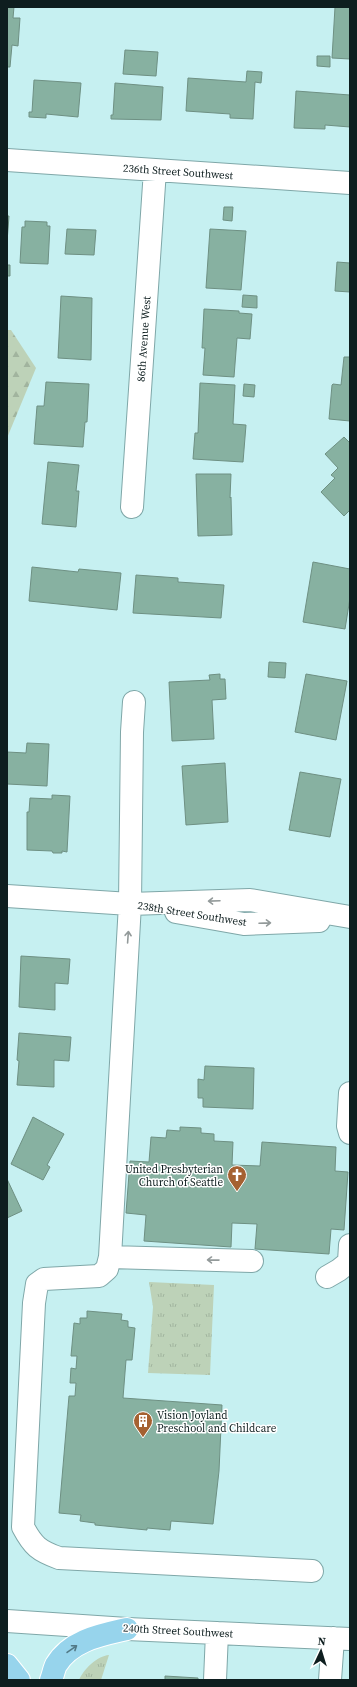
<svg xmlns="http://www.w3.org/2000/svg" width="357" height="1687" font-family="'Source Serif 4',serif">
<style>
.grass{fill:url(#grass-tufts)}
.forest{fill:url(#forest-firs)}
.building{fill:#87b1a1;stroke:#6e9083}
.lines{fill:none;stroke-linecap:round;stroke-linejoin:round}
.minor-casing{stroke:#7fa7a8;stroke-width:24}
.major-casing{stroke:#fff;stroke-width:24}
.minor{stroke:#fff;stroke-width:22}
.major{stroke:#97d4ec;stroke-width:22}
.oneway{stroke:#939a9a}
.oneway2{stroke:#527986}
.labels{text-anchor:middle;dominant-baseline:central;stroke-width:3;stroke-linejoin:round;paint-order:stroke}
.street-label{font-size:11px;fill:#0e1e1f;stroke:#fff}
.poi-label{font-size:11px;fill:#0e1e1f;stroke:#fff;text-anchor:end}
</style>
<defs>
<pattern id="grass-tufts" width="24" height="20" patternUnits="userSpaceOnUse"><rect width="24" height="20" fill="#bdd2b8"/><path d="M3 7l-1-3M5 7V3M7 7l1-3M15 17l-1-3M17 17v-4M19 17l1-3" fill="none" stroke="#a1b49e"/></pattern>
<pattern id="forest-firs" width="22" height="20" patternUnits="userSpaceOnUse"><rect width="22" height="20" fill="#bdd2b8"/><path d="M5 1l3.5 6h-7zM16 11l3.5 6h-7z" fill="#a1b49e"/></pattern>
</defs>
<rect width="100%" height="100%" fill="#c6f0f1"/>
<path class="grass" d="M149,1282L214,1285L210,1375L148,1373L153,1307Z
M109,1655L101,1680H79C84,1669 97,1656 109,1655Z"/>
<path class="forest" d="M7,330H11L36,368L7,438Z"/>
<path class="building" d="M7,7H14L13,18H20L18,46L12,45L10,67H7Z
M335,7H350V59L332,58Z
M125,50L158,52L156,76L123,74Z
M317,56H330V67L317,66Z
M247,71L262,72L261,83L255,82L253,119L230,118V114L186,111L188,78L246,82Z
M34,80L81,83L78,117L46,114V118L29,117V112H32Z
M115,83L163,87L161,120L111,119V115H113Z
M296,91L350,95V127L325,125V129L294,128Z
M224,207H233L232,221L223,220Z
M7,216H9L7,242Z
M25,221L47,222V226H50L48,264L20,263L22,227H25Z
M67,229L96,230L94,255L65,254Z
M210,229L246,231L241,290L206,288Z
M337,262L350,263V292L335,291Z
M7,265H10V276H7Z
M243,295L257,296V308L242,307Z
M61,296L92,298L91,360L58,358Z
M204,309L239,311V313L252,314L250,339L237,338L234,377L203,375L205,348H202Z
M344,357H350V421L329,419L332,385L333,384L341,385Z
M46,382L89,384L87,422H85L83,447L34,444L37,406H44Z
M200,383L235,385L233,424L246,425L243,462L193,459L195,433H198Z
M244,384L255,385L254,397L243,396Z
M344,437L350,443V510L344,516L321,492L335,478L331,475L338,468L325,454Z
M48,462L79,465L76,491H79L76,527L42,524Z
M196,474H231L230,498L231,497L232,535L198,536Z
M313,562L350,569V598L345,629L303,622Z
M32,567L78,572L79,569L121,573L117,610L29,601Z
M136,575L178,578V582L224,585L221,618L133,613Z
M269,662L286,663L285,678L268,677Z
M220,674V679H225L226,699L212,700L214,739L172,741L169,682L210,680L209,675Z
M306,674L347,681L336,740L295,732Z
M27,743L49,744L47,786L7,784V752L26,753Z
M225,763L228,822L186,825L182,766Z
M300,772L341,779L330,837L289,830Z
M52,795L70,796L67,852L62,851V853H53L52,851L27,850V812H29L30,798L52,799Z
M21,956L70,959L68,984L55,983V1010L19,1007Z
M19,1033L71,1037L69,1061L54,1060V1087L17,1085L19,1061L17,1060Z
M205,1066L254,1068L253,1109L203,1107V1098H198V1079L204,1080Z
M33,1117L64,1134L47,1165L50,1167L43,1180L11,1164Z
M180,1127L201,1128V1133L214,1134V1141L233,1142L232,1165L260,1166L262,1142L336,1147L335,1171L348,1172L344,1230L331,1229L329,1254L255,1249L257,1224L232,1223L231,1247L144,1241L146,1215L126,1213L130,1161L149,1162L151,1137L166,1138L167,1130L180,1131Z
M7,1179L22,1211L7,1218Z
M87,1311L122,1314L121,1320L128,1321V1327L135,1328L132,1360H126L123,1398L222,1405L219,1471L213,1524L171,1521L170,1530L147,1528V1530L95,1525V1523L80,1521L81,1515L59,1513L69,1396H75L76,1383H70L71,1368L76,1369L77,1356H71L74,1323L80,1324V1318H87Z
M165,1676L198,1678V1680H165Z"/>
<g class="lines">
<defs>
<path id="minor" d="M7,160L350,183
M132,507L155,170
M134,702L132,732L130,904L110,1257L107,1269L99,1276L44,1279L37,1284L34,1303L23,1527C33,1546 39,1551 59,1558L312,1571
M7,896L130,904L250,900L350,917
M176,912L244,924L319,921
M350,1093L348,1126L350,1133
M110,1257L252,1261
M327,1277L339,1270L349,1262L350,1245
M7,1621L127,1629L350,1639
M215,1680L217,1633
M330,1680L333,1638"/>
<path id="major" d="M7,1665L19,1680
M51,1680C53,1675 54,1669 56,1665C71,1640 101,1635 127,1629"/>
</defs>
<use href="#minor" class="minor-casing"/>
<use href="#major" class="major-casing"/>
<use href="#minor" class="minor"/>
<use href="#major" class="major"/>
</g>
<defs><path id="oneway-shaft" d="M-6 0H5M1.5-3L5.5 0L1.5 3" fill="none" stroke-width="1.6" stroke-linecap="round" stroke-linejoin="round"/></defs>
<g class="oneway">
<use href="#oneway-shaft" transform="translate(214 901) rotate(178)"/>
<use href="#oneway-shaft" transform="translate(265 923) rotate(-2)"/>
<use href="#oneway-shaft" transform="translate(128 937) rotate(-86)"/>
<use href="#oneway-shaft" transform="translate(213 1260) rotate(-179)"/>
</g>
<use class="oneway2" href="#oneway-shaft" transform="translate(72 1649) rotate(-35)"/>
<defs>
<symbol id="church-pin" viewBox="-11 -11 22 30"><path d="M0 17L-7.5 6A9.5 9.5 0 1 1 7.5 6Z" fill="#a56131" stroke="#fff"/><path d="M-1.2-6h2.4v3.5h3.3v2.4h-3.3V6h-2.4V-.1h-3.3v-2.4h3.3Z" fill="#fff"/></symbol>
<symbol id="building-pin" viewBox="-11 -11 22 30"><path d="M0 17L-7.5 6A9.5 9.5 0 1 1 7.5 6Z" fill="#a56131" stroke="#fff"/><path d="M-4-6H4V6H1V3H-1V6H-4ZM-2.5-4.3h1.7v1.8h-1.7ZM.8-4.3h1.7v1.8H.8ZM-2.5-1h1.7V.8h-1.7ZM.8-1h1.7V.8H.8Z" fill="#fff"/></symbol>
</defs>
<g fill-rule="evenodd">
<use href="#church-pin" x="226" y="1164" width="22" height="30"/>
<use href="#building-pin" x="132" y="1410" width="22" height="30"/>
</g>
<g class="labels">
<g class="street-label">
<text transform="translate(178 172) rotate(4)">236th Street Southwest</text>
<text transform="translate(144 339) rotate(-86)">86th Avenue West</text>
<text transform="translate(192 914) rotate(9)">238th Street Southwest</text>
<text transform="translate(178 1631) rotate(3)">240th Street Southwest</text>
</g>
<g class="poi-label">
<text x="223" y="1169">United Presbyterian<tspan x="223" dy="13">Church of Seattle</tspan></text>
<text x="157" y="1415" text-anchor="start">Vision Joyland<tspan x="157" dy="13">Preschool and Childcare</tspan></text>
</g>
</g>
<rect width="357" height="1687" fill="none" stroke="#0e1e1f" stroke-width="16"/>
<g transform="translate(321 1651) rotate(4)" stroke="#ffffff" stroke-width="3" paint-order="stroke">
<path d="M0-3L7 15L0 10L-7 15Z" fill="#0e1e1f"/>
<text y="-6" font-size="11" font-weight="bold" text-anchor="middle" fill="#0e1e1f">N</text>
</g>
</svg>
